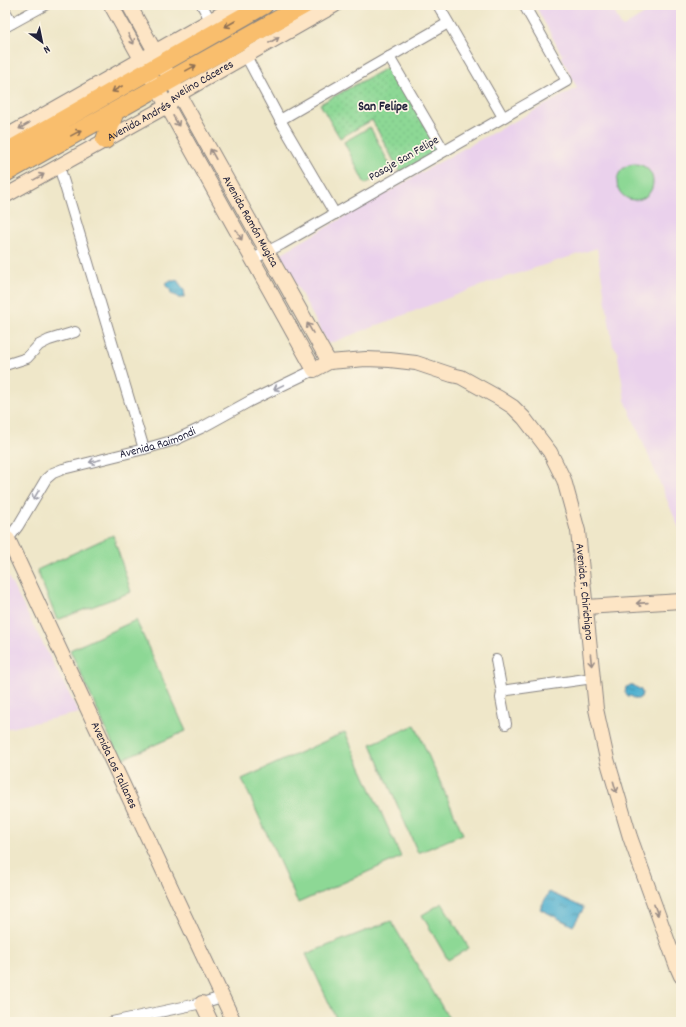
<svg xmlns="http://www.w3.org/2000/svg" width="686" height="1027" font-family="Dekko,sans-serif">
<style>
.built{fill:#ead1ec}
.green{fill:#8dd895;stroke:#587d68}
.park{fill:url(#park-dots);stroke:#587d68}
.water{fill:url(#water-ripples);stroke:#3a6a86}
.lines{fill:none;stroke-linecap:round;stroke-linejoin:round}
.street-casing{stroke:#888482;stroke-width:12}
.secondary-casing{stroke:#888482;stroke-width:16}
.highway-casing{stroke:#888482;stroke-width:20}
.street{stroke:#fff;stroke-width:10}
.secondary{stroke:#fde5c5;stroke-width:14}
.highway{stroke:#f9be6d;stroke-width:18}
.oneway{stroke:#8e7054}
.oneway2{stroke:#9a8d87}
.oneway3{stroke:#9c9ca7}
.labels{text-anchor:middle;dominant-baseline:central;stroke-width:3.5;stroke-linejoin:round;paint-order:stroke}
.street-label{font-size:12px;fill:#22223b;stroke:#fcf5e5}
.neighbourhood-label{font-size:13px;font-weight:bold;fill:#22223b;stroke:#fcf5e5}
</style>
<defs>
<pattern id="park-dots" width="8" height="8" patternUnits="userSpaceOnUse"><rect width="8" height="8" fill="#8dd895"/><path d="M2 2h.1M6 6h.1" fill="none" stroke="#79b981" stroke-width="1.8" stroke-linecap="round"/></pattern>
<pattern id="water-ripples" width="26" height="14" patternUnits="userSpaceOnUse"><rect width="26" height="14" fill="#51b1d0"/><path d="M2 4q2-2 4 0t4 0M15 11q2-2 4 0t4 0" fill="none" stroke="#4390aa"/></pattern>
</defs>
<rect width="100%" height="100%" fill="#fcf5e5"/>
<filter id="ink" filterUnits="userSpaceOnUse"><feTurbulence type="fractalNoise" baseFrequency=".025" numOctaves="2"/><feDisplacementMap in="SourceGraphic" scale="8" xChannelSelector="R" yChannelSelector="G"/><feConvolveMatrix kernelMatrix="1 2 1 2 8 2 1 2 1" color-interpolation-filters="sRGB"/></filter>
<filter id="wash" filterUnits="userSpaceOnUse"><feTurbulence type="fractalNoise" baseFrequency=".012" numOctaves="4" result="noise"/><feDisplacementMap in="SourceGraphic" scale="16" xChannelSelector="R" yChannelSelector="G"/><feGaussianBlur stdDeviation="0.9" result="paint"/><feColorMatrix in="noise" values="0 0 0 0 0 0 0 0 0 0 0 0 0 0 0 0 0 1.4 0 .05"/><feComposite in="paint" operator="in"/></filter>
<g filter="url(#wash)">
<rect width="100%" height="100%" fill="#efe7c9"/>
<path class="built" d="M535,5H611L620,23L615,26L620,24L623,27L648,12L647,9L654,5H681V533L625,400L617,350L613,346L597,248L485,284L328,344L280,254L468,146L577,88L561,56L572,49L562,55Z
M5,571L79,713L5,729Z"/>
<path class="green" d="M370,127L392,169L365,184L344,142Z
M617 182a18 18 0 1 1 36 0a18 18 0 1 1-36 0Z
M113,535L131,592L57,620L37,570Z
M136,620L186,731L120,760L70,650Z
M415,725L463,834L418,853L371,744Z
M345,732L401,857L298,903L242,779Z
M442,903L469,948L448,960L422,915Z
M391,921L451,1022H338L306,954Z"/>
<path class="park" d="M390,66L441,153L402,176L372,120L340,138L320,104Z"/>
<path class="water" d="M177,280L184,290L185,296L182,298H178L177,296L171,294L170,289L167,287L165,284L169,281H174Z
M632,685L641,690L642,693L641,697L638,699H635L631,696H628L625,692L626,687Z
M549,892L584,908L573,926L540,909Z"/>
</g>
<g filter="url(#ink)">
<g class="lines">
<defs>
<g id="street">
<path d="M202,5L210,20"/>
<path d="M438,5L503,117"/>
<path d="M5,11L12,23"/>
<path d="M5,27L45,5"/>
<path d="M246,56L280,120L335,214"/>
<path d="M389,57L444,151"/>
<path d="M280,120L448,23"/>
<path d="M59,166L144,449"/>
<path d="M253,259L282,244L567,81L524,5"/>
<path d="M5,365L27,358L39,345L49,340L75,332"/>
<path id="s1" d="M5,533L8,539L18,526L46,479L53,473L63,469L144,449L175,440L201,428L250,401L314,370"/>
<path d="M496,660L502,692"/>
<path d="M506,724L501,698L502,692L508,690L593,678"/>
<path d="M112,1022L202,1003L222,997"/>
</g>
<g id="secondary">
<path id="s2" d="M111,5L314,370L329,362L366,359L390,360L416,363L452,375L461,377L499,398L513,407L524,418L550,452L564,480L578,531L596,709L607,759L630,837L677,967L681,976"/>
<path id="s3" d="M129,5L329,362"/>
<path d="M5,137L237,5"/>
<path id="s4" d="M5,196L167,106L179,94L335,5"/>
<path id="s5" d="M5,540L8,539L234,1022"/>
<path d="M586,607L681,601"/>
<path d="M202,1003L211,1022"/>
</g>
<path id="highway" d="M105,140L115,111
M5,153L264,5
M5,173L304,5"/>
</defs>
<use href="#street" class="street-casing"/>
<use href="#secondary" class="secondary-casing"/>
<use href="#highway" class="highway-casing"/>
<use href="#street" class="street"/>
<use href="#secondary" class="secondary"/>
<use href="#highway" class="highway"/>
</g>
<defs><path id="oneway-shaft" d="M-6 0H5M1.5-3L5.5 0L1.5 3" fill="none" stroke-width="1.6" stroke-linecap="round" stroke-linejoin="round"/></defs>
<g class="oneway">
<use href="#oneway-shaft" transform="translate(230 24) rotate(150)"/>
<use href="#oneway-shaft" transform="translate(191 68) rotate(-29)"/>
<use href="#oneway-shaft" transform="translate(117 89) rotate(150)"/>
<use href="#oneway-shaft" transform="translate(76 133) rotate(-29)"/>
</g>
<g class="oneway2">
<use href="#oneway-shaft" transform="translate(131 39) rotate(61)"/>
<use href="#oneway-shaft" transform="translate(274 40) rotate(-30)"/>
<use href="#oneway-shaft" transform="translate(176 121) rotate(61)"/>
<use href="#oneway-shaft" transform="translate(24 126) rotate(150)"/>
<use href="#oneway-shaft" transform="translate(213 154) rotate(-119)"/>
<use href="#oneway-shaft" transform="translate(39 177) rotate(-29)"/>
<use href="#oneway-shaft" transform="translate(239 235) rotate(61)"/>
<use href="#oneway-shaft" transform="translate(310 328) rotate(-120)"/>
<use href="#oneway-shaft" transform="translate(642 603) rotate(176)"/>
<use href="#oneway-shaft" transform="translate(591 660) rotate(84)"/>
<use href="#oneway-shaft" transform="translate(615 787) rotate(74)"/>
<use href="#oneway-shaft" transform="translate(656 910) rotate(70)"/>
</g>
<g class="oneway3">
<use href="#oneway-shaft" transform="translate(279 387) rotate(154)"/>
<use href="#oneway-shaft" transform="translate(95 461) rotate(166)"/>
<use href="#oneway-shaft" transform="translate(36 495) rotate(120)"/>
</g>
</g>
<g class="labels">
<g class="street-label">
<text stroke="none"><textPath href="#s4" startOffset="191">Avenida Andrés Avelino Cáceres</textPath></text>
<text transform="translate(404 159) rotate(-30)">Pasaje San Felipe</text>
<text stroke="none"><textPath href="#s3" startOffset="248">Avenida Ramón Mugica</textPath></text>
<text stroke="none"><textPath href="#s1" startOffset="196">Avenida Raimondi</textPath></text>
<text stroke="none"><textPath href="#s2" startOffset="833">Avenida F. Chirichigno</textPath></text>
<text stroke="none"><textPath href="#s5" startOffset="253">Avenida Los Tallanes</textPath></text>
</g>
<g class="neighbourhood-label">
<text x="383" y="107">San Felipe</text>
</g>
</g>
<rect width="686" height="1027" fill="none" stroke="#fcf5e5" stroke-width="20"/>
<g transform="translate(42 42) rotate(147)" stroke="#fcf5e5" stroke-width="3" paint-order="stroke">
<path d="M0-3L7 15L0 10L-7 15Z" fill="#22223b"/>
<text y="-6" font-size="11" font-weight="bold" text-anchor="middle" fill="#22223b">N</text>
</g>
</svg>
